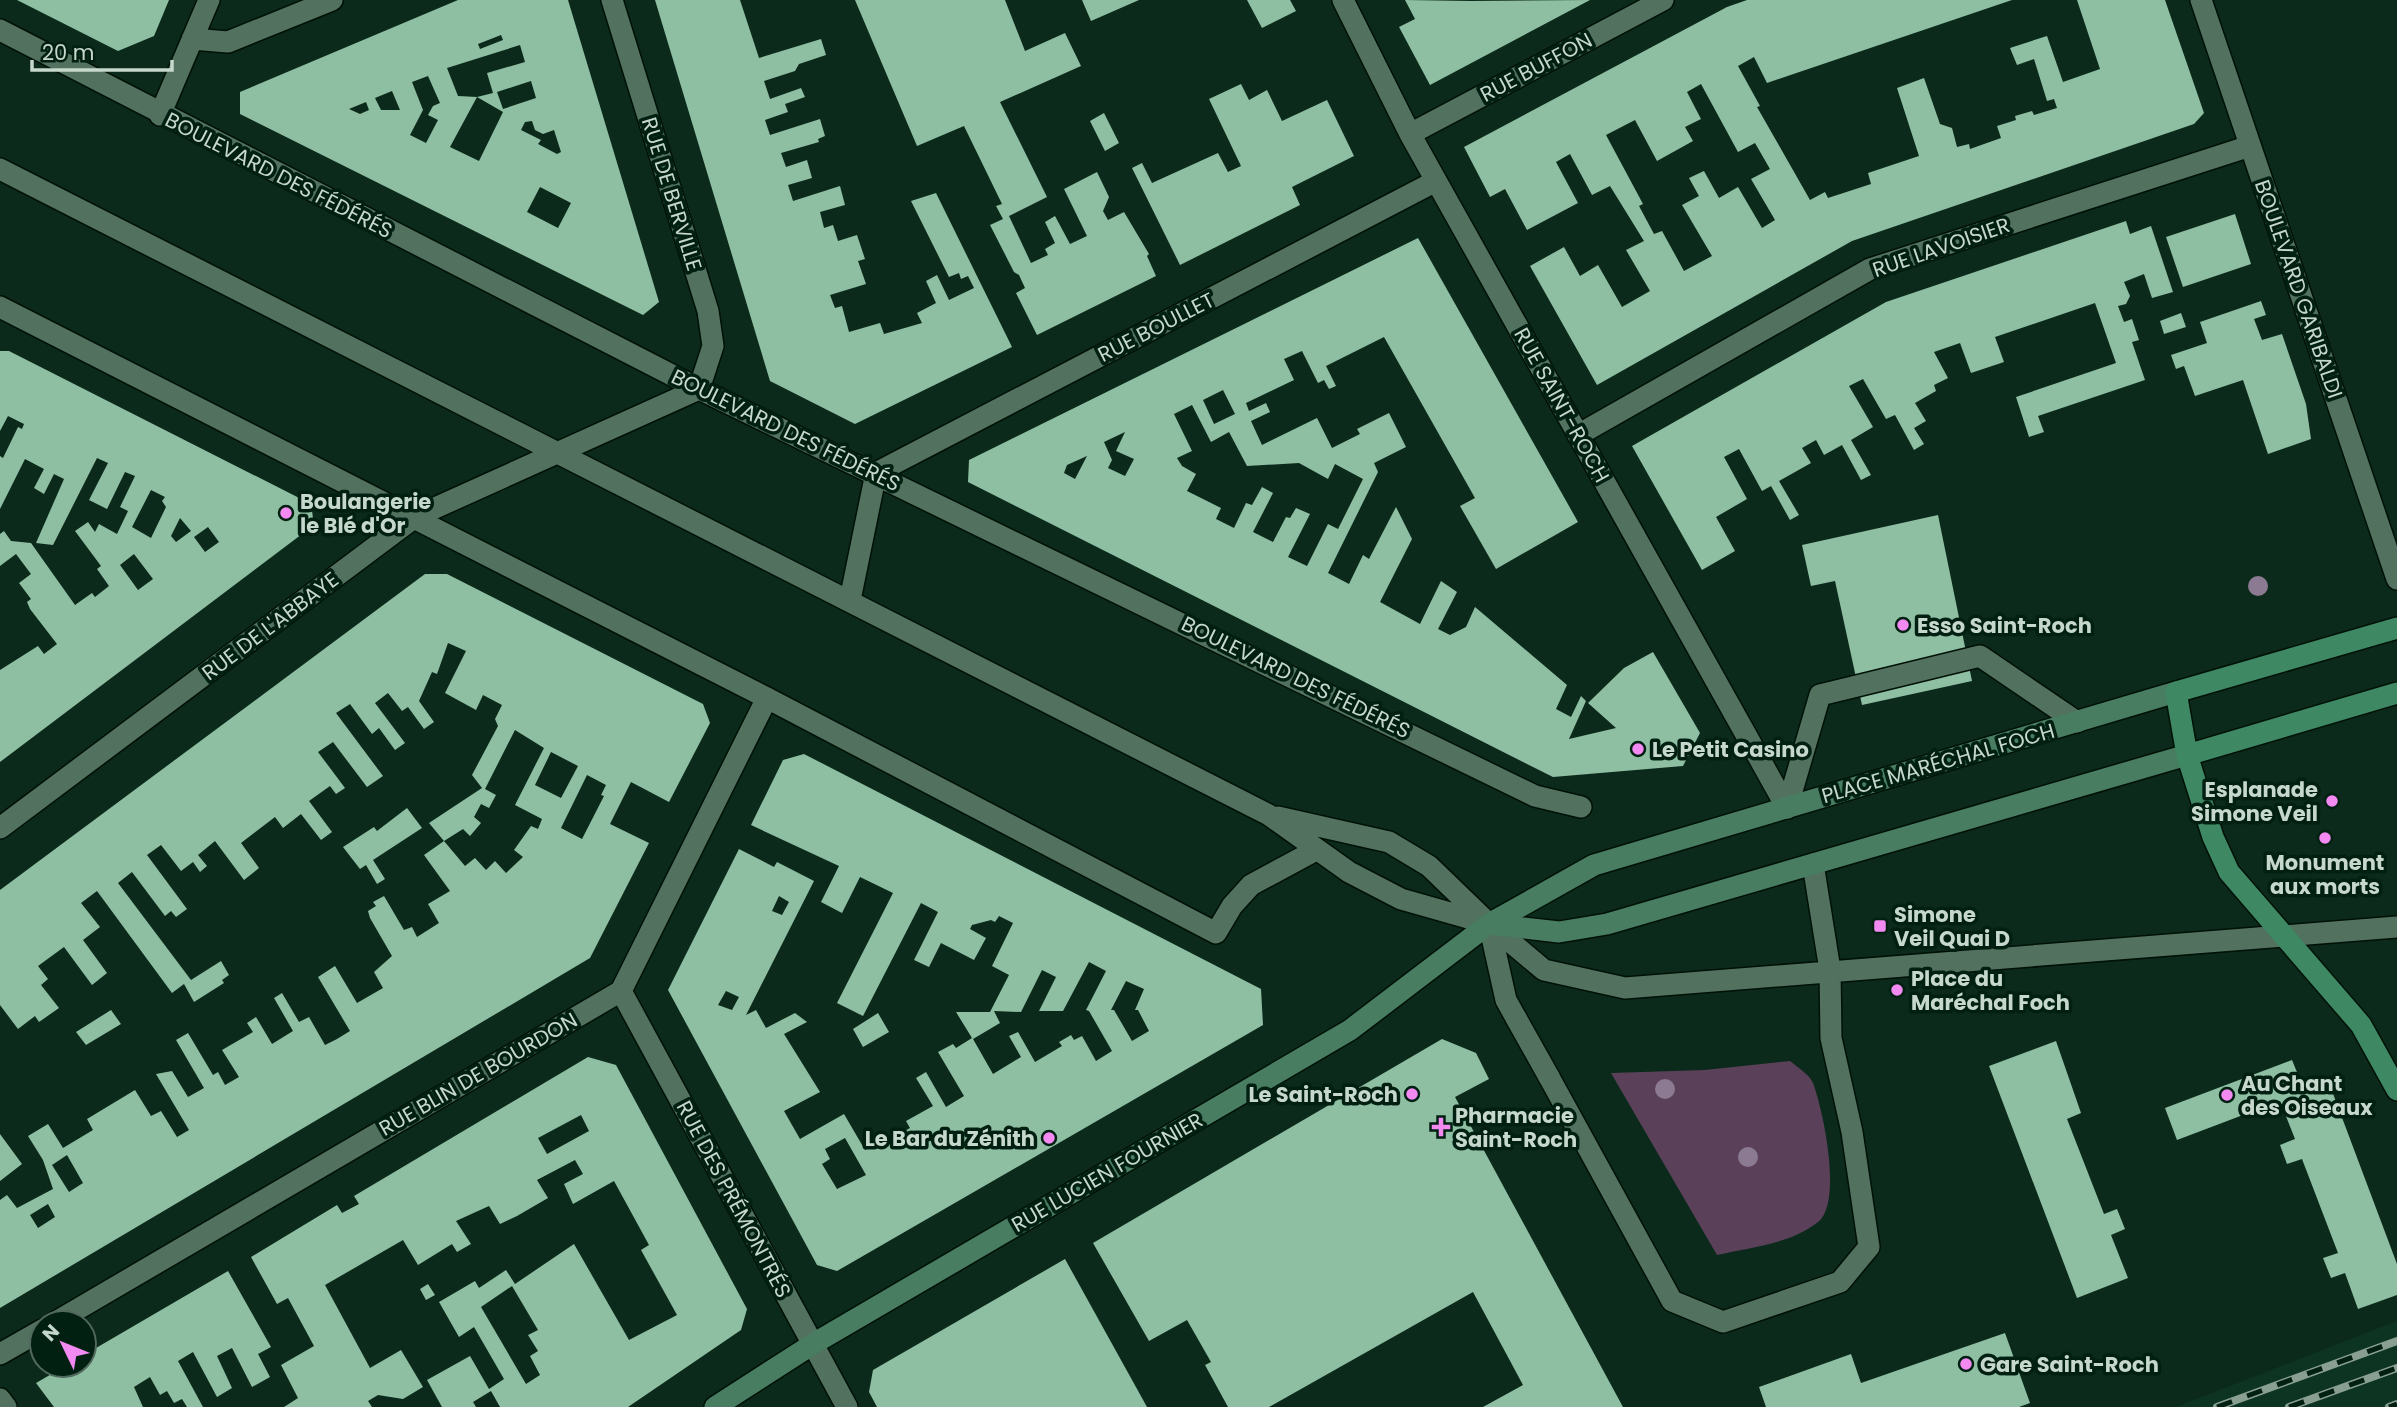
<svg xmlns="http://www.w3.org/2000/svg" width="2397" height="1407" font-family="Poppins,sans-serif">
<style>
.built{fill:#0d3422}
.grass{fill:#5a4159}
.building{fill:#8fbfa3;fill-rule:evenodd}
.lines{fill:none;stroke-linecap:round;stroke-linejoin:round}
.service-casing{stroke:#001107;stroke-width:24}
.minor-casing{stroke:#001107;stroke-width:24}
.secondary-casing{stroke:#001107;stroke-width:24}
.primary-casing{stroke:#001107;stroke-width:24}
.service{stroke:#52715f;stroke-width:21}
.minor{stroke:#52715f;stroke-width:21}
.secondary{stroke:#487d62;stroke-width:21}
.primary{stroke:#3e8864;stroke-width:21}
.rail-casing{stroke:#899f92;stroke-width:8}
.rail{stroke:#022012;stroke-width:5;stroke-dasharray:16;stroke-linecap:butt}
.tree{fill:#8b7a91}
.poi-dot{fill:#f38af2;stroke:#022012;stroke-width:2.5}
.labels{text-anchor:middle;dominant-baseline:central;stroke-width:7;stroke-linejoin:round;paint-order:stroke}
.street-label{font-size:21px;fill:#c6d7cc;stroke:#022012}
.poi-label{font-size:21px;font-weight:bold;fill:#c6d7cc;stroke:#022012;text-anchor:start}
</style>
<rect width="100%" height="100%" fill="#0c2a1b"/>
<path class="built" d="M2397,1321V1407H2176Z"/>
<path class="grass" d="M1790,1061C1797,1067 1809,1074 1813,1083C1823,1110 1843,1202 1818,1222C1791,1244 1750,1247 1717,1255L1611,1073L1705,1070Z"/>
<path class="building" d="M17,0H169L154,36L118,51Z
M458,0H568L659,302L643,315L240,114V92ZM501,35L503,40L480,49L478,44ZM520,45L525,62L487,73L493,93L477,97L503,112L479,161L450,147L477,97L458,96L447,68ZM428,76L440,103L433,106L428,115L438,120L426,143L410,135L423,110L412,82ZM531,81L536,98L503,109L497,92ZM392,91L400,110H381L375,98ZM366,102L369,110L360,114L349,109ZM532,121L535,130L543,134L554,130L561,152L557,154L538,144L541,140L521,130L525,122ZM540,187L571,203L558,228L527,212Z
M655,0H740L759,58L821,39L826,55L799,64L795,71L764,81L770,99L801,88L805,97L785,104L788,112L765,120L770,135L820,119L825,136L818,139L819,142L781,153L786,167L807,160L812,178L788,185L793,201L840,186L845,205L820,212L824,228L833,225L838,241L857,235L865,259L858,261L866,284L830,295L835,308L842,306L849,332L880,323L884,334L922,323L917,313L936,303L926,281L937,275L949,300L974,288L968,276L961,279L959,273L949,277L911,201L936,193L1012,347L855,424L770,381Z
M855,0H1005L1025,51L1065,33L1081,66L1000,102L1047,197L1009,216L1031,263L1048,255L1045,249L1055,243L1045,222L1055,216L1070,244L1087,236L1064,189L1097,172L1109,197L1103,211L1108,220L1124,212L1149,254L1147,256L1156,276L1037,335L1016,293L1025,288L1019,275L1014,272L990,225L1003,219L996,206L1002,204L964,126L917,146Z
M1082,0H1139L1091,21Z
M1247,0H1290L1296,11L1262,28Z
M1405,0L1471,1L1590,0L1430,85L1399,27L1415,19Z
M1747,0H2012L1767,83L1754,57L1738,66L1760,106L1757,107L1810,200L1825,192L1828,198L1871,184L1868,173L1919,156L1897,88L1924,78L1940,124L1952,128L1957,147L1969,144L1970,149L2001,138L1997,126L2016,120L2015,116L2032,111L2034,115L2057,108L2054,99L2047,101L2034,59L2017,65L2010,48L2047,36L2063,82L2100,69L2077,0H2165L2204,113L2194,124L1852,241L1597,385L1530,266L1564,247L1580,276L1598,265L1622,307L1650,291L1626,250L1644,241L1610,186L1592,195L1570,154L1556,162L1578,203L1527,230L1505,189L1490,197L1464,147L1727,7ZM1701,84L1738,152L1755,143L1770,169L1751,179L1775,220L1762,228L1738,187L1719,198L1704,171L1689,178L1699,196L1682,205L1712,256L1684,271L1662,231L1654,234L1639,206L1643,204L1606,135L1635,120L1657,161L1693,141L1685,127L1701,119L1687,92Z
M1241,84L1249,100L1267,90L1282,121L1327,100L1354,156L1292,187L1300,205L1180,265L1132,168L1142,163L1152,183L1218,153L1228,172L1241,166L1209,99Z
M1104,113L1119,143L1105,151L1090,121Z
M2235,214L2251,264L2183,287L2166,237Z
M2126,221L2130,234L2151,226L2173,292L2152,298L2144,274L2124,282L2130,296L2126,304L2118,306L2124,322L2132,319L2139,340L2132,342L2145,380L2038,416L2044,432L2029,437L2016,397L2116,363L2095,303L1995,337L2004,362L1971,373L1960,343L1934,352L1948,378L1934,385L1936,391L1915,403L1926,421L1914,428L1924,444L1914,450L1895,415L1886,419L1863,379L1849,386L1873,427L1851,440L1871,475L1861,480L1842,445L1824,455L1816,440L1802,448L1811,463L1779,481L1799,515L1790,520L1771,486L1762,491L1739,449L1724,457L1747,499L1716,517L1735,551L1702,570L1632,446L1886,302Z
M1418,238L1578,522L1496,569L1460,506L1475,498L1384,337L1326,366L1336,386L1329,389L1324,380L1318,383L1302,351L1284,359L1294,380L1246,403L1249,411L1266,403L1270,412L1251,421L1262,445L1317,418L1332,448L1360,434L1357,429L1389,413L1406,447L1374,463L1378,472L1328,573L1349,584L1363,555L1369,559L1396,507L1412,539L1380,602L1420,624L1441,581L1457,592L1438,629L1450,635L1466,627L1475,607L1567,685L1556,709L1571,717L1581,696L1586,701L1569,739L1616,728L1588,703L1624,668L1653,652L1700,733L1683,766L1553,777L968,482L969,460ZM1223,390L1235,414L1214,424L1203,400ZM1192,405L1211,442L1229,432L1247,466L1299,463L1328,479L1335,464L1363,479L1338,529L1328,524L1307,566L1288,557L1310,514L1296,508L1290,518L1286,517L1273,542L1253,532L1273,493L1262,487L1252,505L1246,503L1234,528L1216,519L1221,508L1187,491L1196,474L1182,466L1177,458L1192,451L1174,414ZM1125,432L1116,451L1134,459L1125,476L1108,468L1112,460L1104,442ZM1087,456L1075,479L1064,473L1067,465Z
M2261,301L2266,315L2254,319L2262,340L2282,334L2306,404L2311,439L2268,454L2243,380L2195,396L2184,366L2176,369L2171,355L2207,343L2200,322Z
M2181,313L2186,327L2164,334L2160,321Z
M0,351H9L311,504L314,525L0,762V670L38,646L44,654L57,644L30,609L27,602L31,599L19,583L31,574L16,554L0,566V534L4,531L11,541L31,543L75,605L92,593L95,597L109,586L97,569L101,566L75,531L88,522L95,532L99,524L117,534L128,511L120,507L135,476L125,472L107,509L89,500L108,463L97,458L53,545L36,543L64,479L54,474L44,494L34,488L44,469L25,459L0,509V456L3,458L18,427L22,429L24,424L8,416L0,431ZM151,490L165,497L162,501L166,507L151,538L132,527ZM180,518L191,531L176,542L171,536ZM208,527L219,542L205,552L194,537ZM134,554L153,579L138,590L120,565Z
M1938,515L1972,681L1862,705L1835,581L1811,586L1802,545Z
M425,574H447L703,704L710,723L669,802L631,782L610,824L649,843L590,958L0,1308V1200L7,1195L17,1208L53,1189L43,1160L28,1136L48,1124L63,1148L93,1130L87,1119L135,1090L151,1116L161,1111L177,1137L189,1130L156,1074L172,1071L188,1097L204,1088L176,1040L188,1033L213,1075L218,1072L225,1085L239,1077L222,1050L253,1032L247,1023L256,1017L272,1044L293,1031L274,998L282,993L299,1022L309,1017L325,1045L337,1039L350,1031L318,977L335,966L357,1003L383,988L374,972L392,956L370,918L368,911L376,906L373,902L384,896L404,930L412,927L417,937L439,923L428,904L450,891L424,855L444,841L465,866L475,858L486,870L495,861L506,873L523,857L514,850L531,826L538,829L542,819L515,805L544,748L515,730L485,789L496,795L489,808L481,804L474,817L481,823L470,836L463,829L444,841L429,823L482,788L472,775L498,726L495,719L502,705L483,695L476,710L445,693L466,651L448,643L437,674L432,672L419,701L434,722L424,729L408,707L402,711L388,693L375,703L405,743L395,750L379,728L372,734L350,704L336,713L383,776L367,787L333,742L318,752L345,788L336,794L330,786L309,801L332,832L321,840L301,814L283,828L275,817L241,843L259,868L244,880L215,841L198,855L207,866L200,872L193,862L181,871L161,845L147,855L187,909L176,917L171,911L165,916L132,872L118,883L191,980L221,961L229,975L222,980L224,983L194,1002L184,984L172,993L97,891L81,903L100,927L83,940L107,973L92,985L64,947L38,966L48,979L41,985L59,1008L39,1022L35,1016L18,1029L0,1005V890ZM551,752L578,766L561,798L535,785ZM587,775L606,785L601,795L604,796L582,839L561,828ZM67,1155L83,1183L69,1192L52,1165ZM48,1204L55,1217L38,1228L30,1215Z
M804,754L1261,989L1263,1025L837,1271L817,1265L668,990L739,849L774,867L777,862L814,881L746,1015L756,1010L766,1028L795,1013L807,1022L784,1034L820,1092L784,1111L800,1139L844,1114L865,1150L882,1140L884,1143L910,1128L906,1121L933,1106L916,1078L926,1072L946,1107L964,1096L938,1052L953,1044L956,1048L972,1038L956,1012H990L1009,975L992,966L1013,923L999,916L995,922L991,920L972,925L970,929L986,938L974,960L941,943L929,967L914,960L938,912L921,903L863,1016L837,1003L893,893L860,877L842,913L821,902L839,866L751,825L783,760ZM779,896L789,902L782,915L772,911ZM1089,962L1106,971L1086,1010L1089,1011L1112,1051L1096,1061L1082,1036L1074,1040L1071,1035L1059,1042L1062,1046L1035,1062L1018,1032L1009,1036L1021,1057L993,1074L973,1039L1000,1023L994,1011L1021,1012L1042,970L1056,977L1039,1011H1063ZM1126,981L1144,989L1135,1010H1138L1149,1031L1132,1041L1114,1010H1111ZM726,991L739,997L732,1010L718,1005ZM845,1138L866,1175L837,1189L822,1164L830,1159L825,1149Z
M407,808L422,828L373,860L385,879L377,884L366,865L360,869L343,847L374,827L377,831Z
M111,1010L121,1024L86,1045L76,1032Z
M878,1013L889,1032L863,1047L853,1029Z
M1442,1039L1476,1053L1489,1079L1455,1097L1623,1407H1483L1523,1385L1473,1292L1269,1407H1228L1205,1365L1211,1362L1187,1320L1149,1341L1093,1243Z
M2056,1041L2081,1113L2067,1119L2104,1214L2117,1209L2125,1229L2111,1235L2128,1278L2077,1298L1989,1066Z
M588,1057L616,1065L747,1309L741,1330L628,1407H500L491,1391L473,1402L476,1407H442L427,1380L470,1356L489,1389L504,1379L474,1327L459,1337L439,1302L475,1281L479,1288L506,1270L515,1284L574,1244L629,1340L677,1315L641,1250L649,1245L614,1181L573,1204L564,1184L583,1174L575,1160L537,1180L548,1198L517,1216L500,1224L489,1206L456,1221L471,1244L457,1252L452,1244L418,1265L403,1240L325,1285L370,1368L401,1350L423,1387L403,1399L378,1395L368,1401L372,1407H284L298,1398L281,1365L314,1346L288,1298L277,1304L251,1257L337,1205L342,1213L359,1204L354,1196ZM581,1115L589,1131L547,1154L538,1138ZM512,1286L538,1330L528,1335L538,1351L530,1356L540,1375L526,1384L481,1307Z
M2292,1060L2305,1092L2329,1083L2397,1264V1295L2358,1309L2345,1273L2331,1278L2323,1258L2338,1253L2302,1159L2287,1164L2280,1145L2295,1139L2280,1101L2177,1140L2165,1108Z
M0,1134L22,1164L0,1181Z
M1065,1259L1147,1407H877L869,1392L873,1370Z
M228,1271L271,1347L258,1354L270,1377L252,1387L232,1348L217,1356L232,1388L217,1397L193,1352L178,1361L203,1407H187L182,1399L174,1403L167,1391L160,1395L150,1377L134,1387L143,1407H54L36,1383L67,1365H84V1355Z
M428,1284L435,1295L426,1300L420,1289Z
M2005,1333L2030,1403L2019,1407H1766L1759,1387L1851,1354L1861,1383Z"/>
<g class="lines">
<defs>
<path id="service" d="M1787,808L1820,695L1980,656L2077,722
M1489,924L1544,970L1625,988L2397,927
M1489,924L1506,1000L1516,1018
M1549,1077L1672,1301L1723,1322L1840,1282L1869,1247L1852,1132L1831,1038L1830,970L1813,864"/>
<path id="minor" d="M1343,0L1410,134L1787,808
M2201,0L2397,579
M0,30L699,389L1535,796L1581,807
M192,39L228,42L332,0
M160,115L209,0
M1410,134L1663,0
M0,169L1269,815L1349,872L1401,899L1489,924
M0,307L767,698L1216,933L1232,906L1251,885L1316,850
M1578,435L1870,269L2250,146
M850,600L876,473L1436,181
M1278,817L1389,842L1429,866L1487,922
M0,828L415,517L699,389L713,346L708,311L612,0
M621,991L847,1407
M1516,1018L1549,1077
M54,1323L621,991L767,698
M0,1354L42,1330
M0,1399L6,1407"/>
<path id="secondary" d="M1489,924L1559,932L1607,924L2187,755
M715,1407L813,1344L1350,1030L1489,924L1594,865L2176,692"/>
<path id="primary" d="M2397,628L2176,692L2187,755L2213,837L2229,872L2361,1025L2397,1090
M2187,755L2397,693"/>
</defs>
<use href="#service" class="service-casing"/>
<use href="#minor" class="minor-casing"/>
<use href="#secondary" class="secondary-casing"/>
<use href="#primary" class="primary-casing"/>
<use href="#service" class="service"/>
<use href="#minor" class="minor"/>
<use href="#secondary" class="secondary"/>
<use href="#primary" class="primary"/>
<defs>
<path id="rail" d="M2217,1407L2397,1341
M2289,1407L2397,1368
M2389,1407L2397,1404"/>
</defs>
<use href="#rail" class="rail-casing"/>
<use href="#rail" class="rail"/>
</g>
<g class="tree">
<circle cx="2258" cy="586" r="10"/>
<circle cx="1665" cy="1089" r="10"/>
<circle cx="1748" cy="1157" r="10"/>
</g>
<g class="poi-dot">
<circle cx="286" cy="513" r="7"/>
<circle cx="1903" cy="625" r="7"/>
<circle cx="1638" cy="749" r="7"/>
<circle cx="2332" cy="801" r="7"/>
<circle cx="2325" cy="838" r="7"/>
<rect x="1873" y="919" width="14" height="14" rx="3.5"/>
<circle cx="1897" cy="990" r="7"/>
<circle cx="1412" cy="1094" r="7"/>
<circle cx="2227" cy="1095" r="7"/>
<path d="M1437.5 1116.5h7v7h7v7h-7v7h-7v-7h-7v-7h7z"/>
<circle cx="1049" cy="1138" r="7"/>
<circle cx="1966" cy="1364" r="7"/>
</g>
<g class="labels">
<g class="street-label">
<text transform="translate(1536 67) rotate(-28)">RUE BUFFON</text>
<text transform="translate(279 175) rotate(27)">BOULEVARD DES FÉDÉRÉS</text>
<text transform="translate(672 194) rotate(73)">RUE DE BERVILLE</text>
<text transform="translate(1941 247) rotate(-19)">RUE LAVOISIER</text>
<text transform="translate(2299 289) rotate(71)">BOULEVARD GARIBALDI</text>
<text transform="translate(1156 327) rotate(-27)">RUE BOULLET</text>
<text transform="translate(1562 405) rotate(61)">RUE SAINT-ROCH</text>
<text transform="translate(786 430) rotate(26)">BOULEVARD DES FÉDÉRÉS</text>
<text transform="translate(270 626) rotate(-37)">RUE DE L'ABBAYE</text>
<text transform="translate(1296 677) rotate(26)">BOULEVARD DES FÉDÉRÉS</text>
<text transform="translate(1938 763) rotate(-16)">PLACE MARÉCHAL FOCH</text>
<text transform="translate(478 1074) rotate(-30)">RUE BLIN DE BOURDON</text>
<text transform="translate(1107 1172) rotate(-30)">RUE LUCIEN FOURNIER</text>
<text transform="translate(734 1199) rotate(62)">RUE DES PRÉMONTRÉS</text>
</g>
<g class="poi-label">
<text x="300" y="501">Boulangerie<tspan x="300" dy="24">le Blé d'Or</tspan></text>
<text x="1917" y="625">Esso Saint-Roch</text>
<text x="1652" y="749">Le Petit Casino</text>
<text x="2318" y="789" text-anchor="end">Esplanade<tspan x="2318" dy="24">Simone Veil</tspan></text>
<text x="2325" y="862" text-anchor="middle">Monument<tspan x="2325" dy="24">aux morts</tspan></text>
<text x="1894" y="914">Simone<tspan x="1894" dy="24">Veil Quai D</tspan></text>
<text x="1911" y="978">Place du<tspan x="1911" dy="24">Maréchal Foch</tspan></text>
<text x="2241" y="1083">Au Chant<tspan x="2241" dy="24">des Oiseaux</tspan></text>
<text x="1398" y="1094" text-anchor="end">Le Saint-Roch</text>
<text x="1455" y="1115">Pharmacie<tspan x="1455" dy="24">Saint-Roch</tspan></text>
<text x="1035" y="1138" text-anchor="end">Le Bar du Zénith</text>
<text x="1980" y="1364">Gare Saint-Roch</text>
</g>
</g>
<g transform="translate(63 1344) rotate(313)"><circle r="33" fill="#022012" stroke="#50695c" stroke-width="2"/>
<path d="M0-5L12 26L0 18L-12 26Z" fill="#f38af2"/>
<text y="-10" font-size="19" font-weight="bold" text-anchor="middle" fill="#c6d7cc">N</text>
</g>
<path d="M32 60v10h140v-10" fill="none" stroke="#c6d7cc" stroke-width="3.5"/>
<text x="42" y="60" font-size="21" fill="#c6d7cc" stroke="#022012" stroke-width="5" paint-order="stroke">20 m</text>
</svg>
